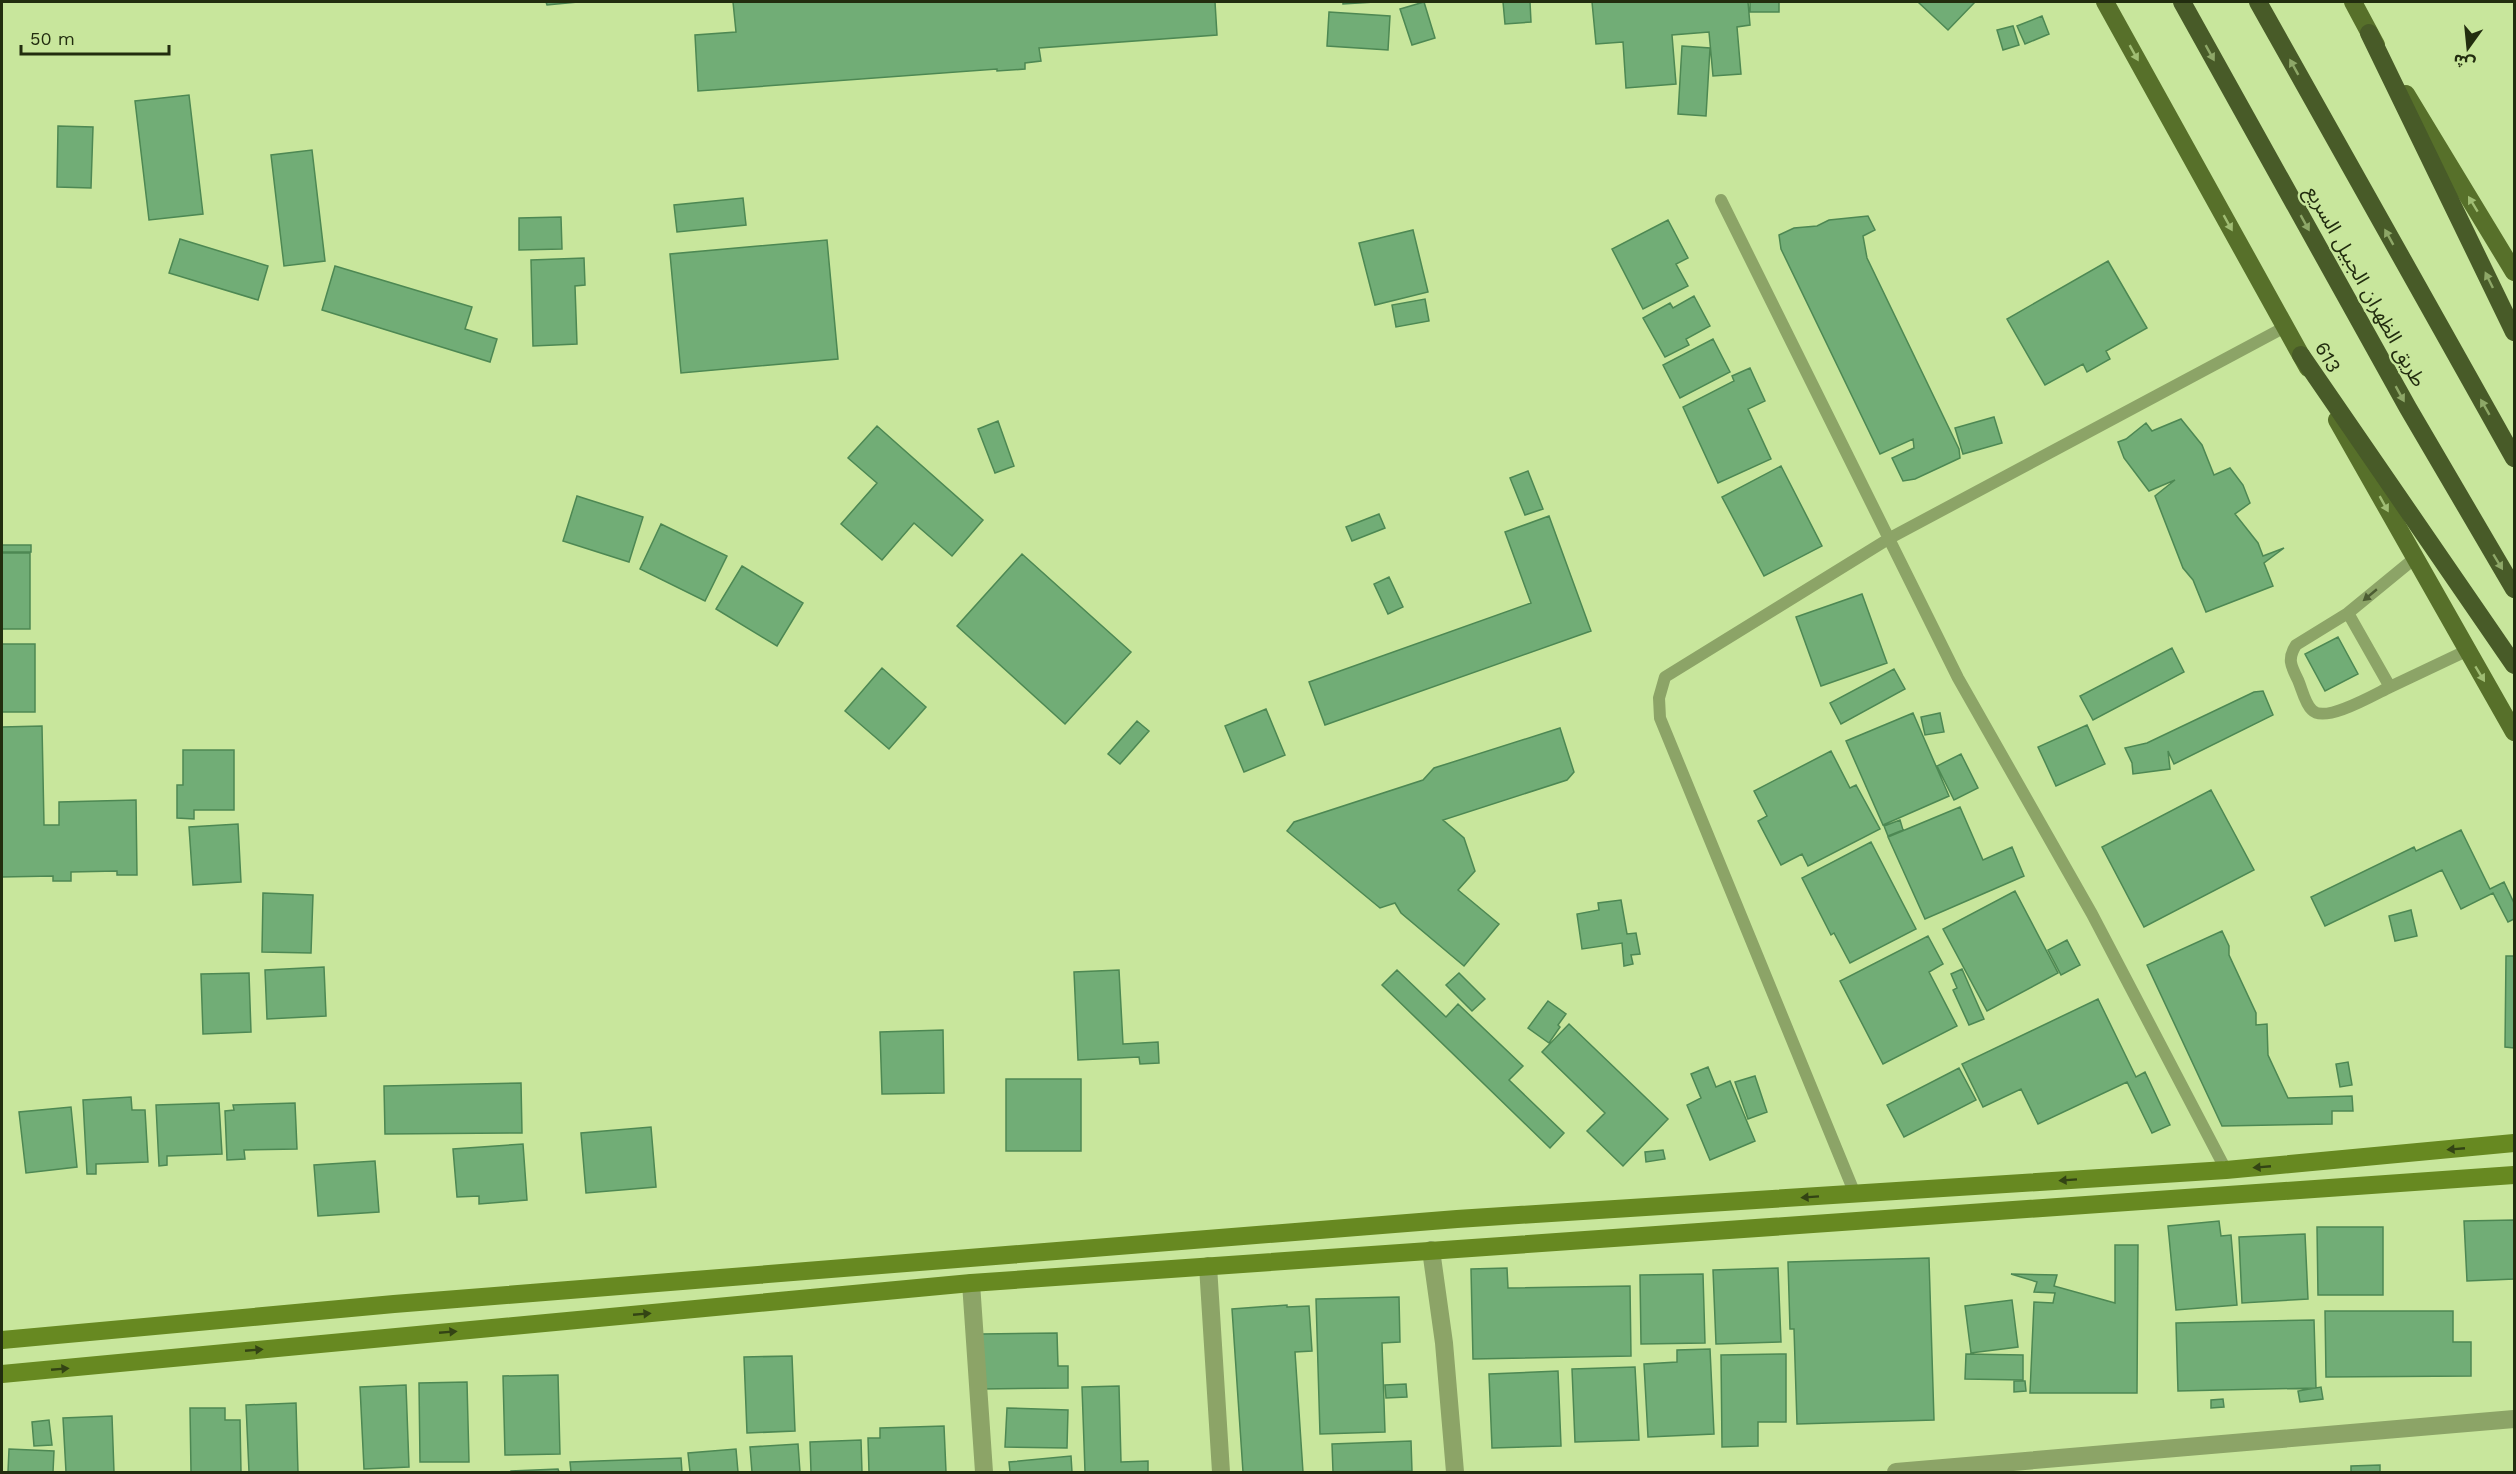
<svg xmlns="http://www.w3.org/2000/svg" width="2516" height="1474" font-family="'Work Sans','Noto Sans Arabic',sans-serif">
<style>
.building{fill:#71ad76;stroke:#4d8853;stroke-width:1.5}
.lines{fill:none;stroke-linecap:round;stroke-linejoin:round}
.lane{stroke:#8ca467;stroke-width:12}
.street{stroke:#8ca467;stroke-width:18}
.secondary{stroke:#678921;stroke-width:18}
.primary{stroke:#57702a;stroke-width:18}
.highway{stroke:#485b28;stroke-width:18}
.oneway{fill:#a0bd74}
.oneway2{fill:#8ea768}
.oneway3{fill:#4c5d32}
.oneway4{fill:#334414}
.labels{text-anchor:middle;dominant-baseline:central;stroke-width:4.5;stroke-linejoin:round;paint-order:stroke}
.street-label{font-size:20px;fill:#222d0f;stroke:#c8e69c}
</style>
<rect width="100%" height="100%" fill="#c8e69c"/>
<path class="building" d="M546,2H578L547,5Z
M733,2H1215L1217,35L1039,48L1041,61L1025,63V69L997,71V69L698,91L695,35L736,32Z
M1343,2H1375L1343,4Z
M1424,2L1435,38L1412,45L1400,9Z
M1503,2H1530L1531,22L1505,24Z
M1592,2H1748L1750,25L1737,27L1741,74L1713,76L1709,32L1672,35L1676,84L1626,88L1623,42L1596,44Z
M1750,2H1779V12H1750Z
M1918,2H1975L1948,30Z
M1329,12L1390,16L1388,50L1327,46Z
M2042,16L2049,34L2025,44L2017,26Z
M2013,26L2019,45L2003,50L1997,30Z
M1682,46L1710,48L1706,116L1678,114Z
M189,95L203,214L149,220L135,101Z
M58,126L93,127L91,188L57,187Z
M312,150L325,261L284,266L271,155Z
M743,198L746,225L677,232L674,205Z
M1868,216L1875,230L1863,236L1867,258L1959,449L1960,458L1915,479L1903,481L1892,458L1914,448L1913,439L1880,454L1781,249L1779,235L1794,228L1817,226L1829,220Z
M561,217L562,249L519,250V218Z
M1668,220L1688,258L1676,264L1688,286L1643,309L1612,249Z
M1413,230L1428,292L1375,305L1359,243Z
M180,239L268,266L258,300L169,273Z
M827,240L838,359L681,373L670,254Z
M584,258L585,285L575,286L577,344L533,346L531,260Z
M2108,261L2147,328L2106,351L2110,359L2087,372L2083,364L2045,385L2007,319Z
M335,266L472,307L465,329L497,339L490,362L322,310Z
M1694,296L1710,326L1686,339L1689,345L1665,357L1643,318L1670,303L1673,308Z
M1425,299L1429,321L1396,327L1392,305Z
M1713,339L1730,372L1680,398L1663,365Z
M1750,368L1765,401L1748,409L1771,459L1718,483L1683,407L1734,381L1732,376Z
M1994,417L2002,443L1963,454L1955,428Z
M2181,419L2202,445L2214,475L2230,468L2243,485L2250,503L2235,514L2258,543L2263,556L2284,548L2264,563L2273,586L2206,612L2193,580L2183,568L2155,496L2175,480L2149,491L2124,458L2118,442L2126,439L2146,423L2152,431Z
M998,421L1014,466L995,473L978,429Z
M877,426L983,520L952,556L914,523L882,560L841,524L877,483L848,458Z
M1781,466L1822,546L1764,576L1722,497Z
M1528,471L1543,509L1525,515L1510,478Z
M577,496L643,517L629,562L563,541Z
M1379,514L1385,528L1352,541L1346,527Z
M1549,516L1591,631L1325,725L1309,682L1531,603L1505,532Z
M661,524L727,556L705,601L640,569Z
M2,545H31V552H2Z
M2,553H30V629H2Z
M1022,554L1131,652L1065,724L957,626Z
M742,566L803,603L777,646L716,609Z
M1389,577L1403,607L1388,614L1374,584Z
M1862,594L1887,663L1821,686L1796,617Z
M2338,637L2358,674L2325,691L2305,654Z
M2,644H35V712H2Z
M2172,648L2184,672L2093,720L2080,696Z
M882,668L926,707L889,749L845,711Z
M1894,669L1905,689L1841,724L1830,703Z
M2263,691L2273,715L2174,764L2168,751L2170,769L2133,774L2132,763L2125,748L2147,743L2254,692Z
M1266,709L1285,755L1244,772L1225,726Z
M1913,713L1949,796L1883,825L1846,741Z
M1940,713L1944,732L1925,735L1921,717Z
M1137,721L1149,731L1120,764L1108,754Z
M2087,725L2105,764L2056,786L2038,747Z
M42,726L44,825H59V802L136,800L137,875H117V871L71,872V881H53V876L2,877V727Z
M1560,728L1574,772L1567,780L1443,820L1464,838L1475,871L1458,890L1499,924L1464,966L1401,913L1395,903L1380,908L1287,831L1294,822L1423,780L1434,768Z
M183,750H234V810H194V819L177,818V785H183Z
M1831,751L1850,788L1856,785L1880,829L1808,866L1802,854L1781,865L1758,821L1767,816L1754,791Z
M1961,754L1978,788L1954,800L1937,766Z
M2211,790L2254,870L2144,927L2102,847Z
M1960,807L1983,860L2012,847L2024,876L1925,919L1888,837Z
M1900,820L1903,830L1888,836L1884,826Z
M238,824L241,882L193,885L189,827Z
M2461,830L2490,889L2504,882L2514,903V919L2508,922L2493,893L2461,909L2442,870L2325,926L2311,897L2414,847L2416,851Z
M1871,842L1916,929L1850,963L1834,933L1831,935L1802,878Z
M2015,891L2058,973L1987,1011L1943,929Z
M263,893L313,895L311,953L262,952Z
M1621,900L1627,934L1636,933L1640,954L1631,955L1633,964L1624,966L1622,943L1582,949L1577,914L1599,910L1598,903Z
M2411,910L2417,936L2395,941L2389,916Z
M2222,931L2229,946V955L2256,1013V1025L2267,1024L2268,1055L2288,1098L2352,1096L2353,1111H2332V1124L2222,1126L2147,965Z
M1928,936L1943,964L1929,972L1957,1026L1883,1064L1840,981Z
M2067,940L2080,965L2061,975L2048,950Z
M2506,956H2514V1048L2505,1047Z
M324,967L326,1016L267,1019L265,970Z
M1962,969L1984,1019L1969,1025L1953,990L1957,988L1951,974Z
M1119,970L1123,1044L1158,1042L1159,1063L1140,1064L1139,1057L1078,1060L1074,972Z
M1397,970L1446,1017L1458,1004L1523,1066L1509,1080L1564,1133L1550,1148L1382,985Z
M249,973L251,1032L203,1034L201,974Z
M1459,973L1485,999L1472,1011L1446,985Z
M2098,999L2136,1077L2145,1072L2170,1125L2152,1133L2127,1082L2038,1124L2021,1089L1983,1107L1962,1064Z
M1548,1001L1566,1014L1558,1025L1560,1027L1549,1043L1528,1028Z
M1569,1024L1668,1119L1623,1166L1587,1131L1605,1113L1542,1052Z
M943,1030L944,1093L882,1094L880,1032Z
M2348,1062L2352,1085L2340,1087L2336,1064Z
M1708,1067L1716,1087L1730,1081L1755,1141L1710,1160L1687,1105L1701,1098L1691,1074Z
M1959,1068L1976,1100L1904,1137L1887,1105Z
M1755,1076L1767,1112L1748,1119L1735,1082Z
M1006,1079H1081V1151H1006Z
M521,1083L522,1133L385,1134L384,1086Z
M131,1097L132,1110H145L148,1162L96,1164V1174H87L83,1100Z
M219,1103L222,1154L167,1156V1165L159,1166L156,1105Z
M295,1103L297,1149L244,1150L245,1159L227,1160L225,1111L234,1110L233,1105Z
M71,1107L77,1167L26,1173L19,1112Z
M651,1127L656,1187L586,1193L581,1133Z
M523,1144L527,1200L479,1204V1196L457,1197L453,1149Z
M1663,1150L1665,1159L1646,1162L1645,1152Z
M375,1161L379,1212L318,1216L314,1165Z
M2514,1220V1279L2467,1281L2464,1221Z
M2219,1221L2221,1236L2231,1235L2237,1305L2176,1310L2168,1226Z
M2317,1227H2383V1295H2318Z
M2305,1234L2308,1299L2242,1303L2239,1237Z
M2115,1245H2138L2137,1393H2030L2034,1302L2053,1303L2055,1293L2034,1292L2037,1282L2011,1274L2057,1275L2054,1286L2115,1303Z
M1929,1258L1934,1420L1797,1424L1794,1329H1790L1788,1262Z
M1507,1268L1508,1288L1630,1286L1631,1356L1473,1359L1471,1269Z
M1778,1268L1781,1342L1716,1344L1713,1270Z
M1703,1274L1705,1343L1641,1344L1640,1275Z
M1399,1297L1400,1342L1382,1343L1385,1432L1320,1434L1316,1299Z
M2012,1300L2018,1347L1971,1353L1965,1306Z
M1287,1305V1307L1309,1306L1312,1351L1295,1352L1303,1472H1243L1232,1309Z
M2325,1311H2453V1342H2471V1376L2326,1377Z
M2314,1320L2316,1388L2178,1391L2176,1323Z
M1057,1333L1058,1366H1068V1388L982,1389V1334Z
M1710,1349L1714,1434L1648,1437L1644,1364L1677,1362V1350Z
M1786,1354V1422H1758V1446L1722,1447L1721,1355Z
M1966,1354L2023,1355V1380L1965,1379Z
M792,1356L795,1431L747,1433L744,1357Z
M1635,1367L1639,1440L1575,1442L1572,1369Z
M1558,1371L1561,1446L1492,1448L1489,1374Z
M558,1375L560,1454L505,1455L503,1376Z
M2014,1381H2025L2026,1391L2014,1392Z
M467,1382L469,1462H420L419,1383Z
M1406,1384L1407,1397L1386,1398L1385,1385Z
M406,1385L409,1467L364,1469L360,1387Z
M1119,1386L1121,1462L1148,1461V1472H1085L1082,1387Z
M2321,1387L2323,1399L2300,1402L2298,1391Z
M2223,1399L2224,1407L2211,1408V1400Z
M296,1403L298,1472H249L246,1405Z
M190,1408H225V1420H240L241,1472H191Z
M1007,1408L1068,1410L1067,1448L1005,1447Z
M112,1416L114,1472H66L63,1418Z
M49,1420L52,1445L34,1446L32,1422Z
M944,1426L946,1472H869L868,1438H880V1428Z
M861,1440L862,1472H811L810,1442Z
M1411,1441L1412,1471L1333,1472L1332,1444Z
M798,1444L800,1472H752L750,1447Z
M9,1449L54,1451L53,1472H8Z
M736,1449L738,1472H690L688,1453Z
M1071,1456L1072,1472H1010L1009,1462Z
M681,1458L682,1472H571L570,1462Z
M2380,1465V1472H2351V1466Z
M558,1469L559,1472H511V1471Z"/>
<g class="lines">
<path class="lane" d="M1721,200L1958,678L2092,914L2226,1170
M2415,558L2348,613L2390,687L2466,651
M2348,613L2296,645C2287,659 2291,666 2298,680C2302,689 2305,704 2312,710C2325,724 2375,694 2390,687
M1855,1194L1660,718L1659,698L1665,677L1890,538L2285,327"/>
<path class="street" d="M1431,1250L1444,1343L1455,1472
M1208,1266L1221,1472
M971,1283L984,1472
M1896,1472L2514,1419"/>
<path class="secondary" d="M2,1340L394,1304L1457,1219L2226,1170L2514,1143
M2,1374L971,1283L2514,1175"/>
<path class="primary" d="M2105,2L2308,368
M2353,2L2376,45
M2406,94L2514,272
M2337,420L2514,732"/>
<path class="highway" d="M2182,2L2408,408L2514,589
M2258,2L2514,458
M2369,33L2514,332
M2301,355L2514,665"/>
</g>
<defs><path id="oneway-solid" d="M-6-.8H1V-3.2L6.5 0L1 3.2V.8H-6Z" transform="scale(1.5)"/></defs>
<g class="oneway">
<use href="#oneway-solid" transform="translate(2134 53) rotate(61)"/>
<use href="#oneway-solid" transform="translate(2473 204) rotate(-121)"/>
<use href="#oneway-solid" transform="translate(2228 223) rotate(61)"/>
<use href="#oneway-solid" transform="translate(2384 504) rotate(61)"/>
<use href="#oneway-solid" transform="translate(2480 674) rotate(59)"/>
</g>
<g class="oneway2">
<use href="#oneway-solid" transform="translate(2210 53) rotate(61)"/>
<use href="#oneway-solid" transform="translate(2294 67) rotate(-119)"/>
<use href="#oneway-solid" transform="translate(2305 223) rotate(61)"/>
<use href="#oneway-solid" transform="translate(2389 237) rotate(-119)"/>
<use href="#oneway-solid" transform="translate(2489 280) rotate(-116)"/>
<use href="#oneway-solid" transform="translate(2400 394) rotate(61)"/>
<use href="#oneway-solid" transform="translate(2485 407) rotate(-120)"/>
<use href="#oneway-solid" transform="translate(2498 562) rotate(59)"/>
</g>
<use class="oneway3" href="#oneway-solid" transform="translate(2370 595) rotate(140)"/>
<g class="oneway4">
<use href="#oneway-solid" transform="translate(2456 1149) rotate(175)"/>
<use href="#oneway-solid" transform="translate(2262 1167) rotate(175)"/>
<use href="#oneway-solid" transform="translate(2068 1180) rotate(176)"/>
<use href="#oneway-solid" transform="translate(1810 1197) rotate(176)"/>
<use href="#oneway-solid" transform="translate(642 1314) rotate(-5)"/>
<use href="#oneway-solid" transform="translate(448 1332) rotate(-5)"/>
<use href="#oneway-solid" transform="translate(254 1350) rotate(-5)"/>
<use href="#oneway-solid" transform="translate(60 1369) rotate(-5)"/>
</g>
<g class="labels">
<g class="street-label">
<text transform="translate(2366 286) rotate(61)">طريق الظهران الجبيل السريع</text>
<text transform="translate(2328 357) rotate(61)">613</text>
</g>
</g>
<rect width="2516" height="1474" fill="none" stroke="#222d0f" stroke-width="6"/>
<g transform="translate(2468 48) rotate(195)" stroke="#c8e69c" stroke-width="4.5" paint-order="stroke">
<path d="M0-4.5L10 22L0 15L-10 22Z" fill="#222d0f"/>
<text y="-9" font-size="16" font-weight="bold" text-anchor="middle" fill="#222d0f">ش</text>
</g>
<path d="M21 45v9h148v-9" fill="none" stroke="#222d0f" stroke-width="3"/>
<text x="30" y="45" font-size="18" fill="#222d0f" stroke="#c8e69c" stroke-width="4.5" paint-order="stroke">50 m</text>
</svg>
